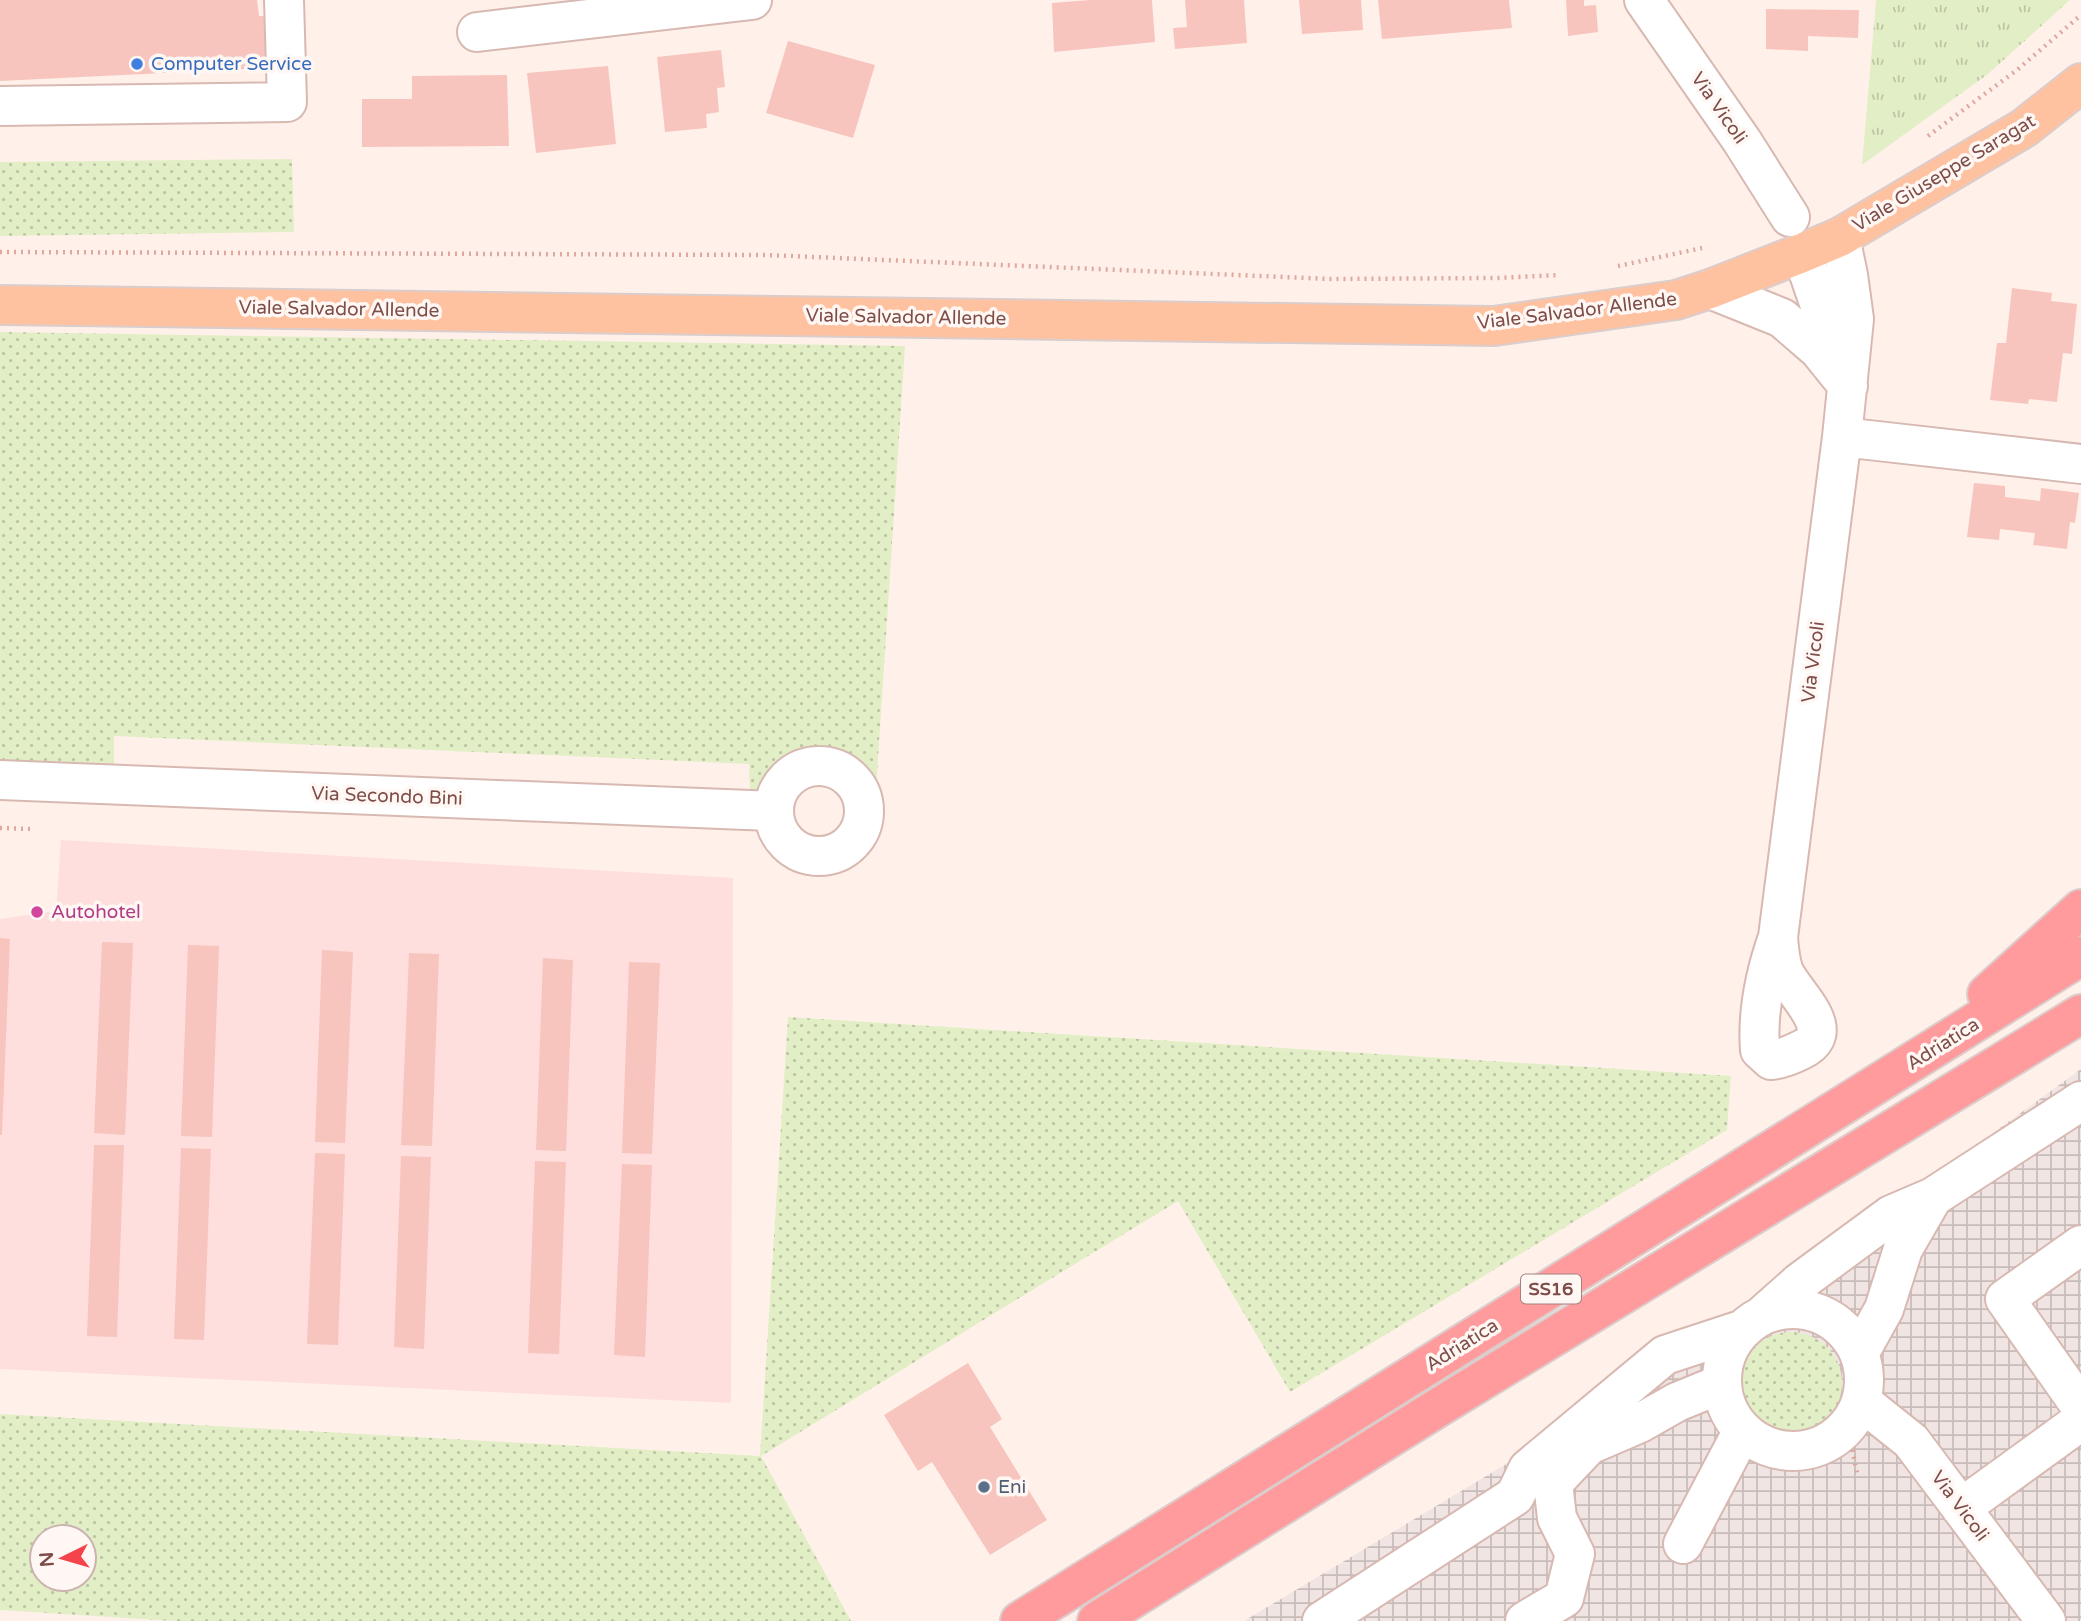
<svg xmlns="http://www.w3.org/2000/svg" width="2081" height="1621" font-family="'Varela Round',sans-serif">
<style>
.commercial{fill:#ffdede}
.industrial{fill:url(#industrial-grid)}
.grass{fill:url(#grass-dots);fill-rule:evenodd}
.park{fill:url(#park-tufts)}
.building{fill:#f7c5be}
.lines{fill:none;stroke-linecap:round;stroke-linejoin:round}
.minor-casing{stroke:#d8b9b2;stroke-width:42}
.major-casing{stroke:#dbcdcc;stroke-width:42}
.highway-casing{stroke:#dbcdcc;stroke-width:42}
.path{stroke:#dea7a0;stroke-width:4.5;stroke-dasharray:2 5;stroke-linecap:butt}
.minor{stroke:#fff;stroke-width:38}
.major{stroke:#ffc2a1;stroke-width:38}
.highway{stroke:#ff9b9d;stroke-width:38}
.shop-dot{fill:#3f7fe0;stroke:#fff7f3;stroke-width:2.5}
.hotel-dot{fill:#d1479c;stroke:#fff7f3;stroke-width:2.5}
.service-dot{fill:#5c6f8a;stroke:#fff7f3;stroke-width:2.5}
.labels{text-anchor:middle;dominant-baseline:central;stroke-width:7;stroke-linejoin:round;paint-order:stroke}
.shield{fill:#fff7f3;stroke:#a5807c;stroke-width:2}
.shield-label{font-size:18px;font-weight:bold;fill:#7e4d49}
.shop-label{font-size:19px;fill:#366cbe;stroke:#fff7f3;text-anchor:start}
.street-label{font-size:19px;fill:#7e4d49;stroke:#fff7f3}
.hotel-label{font-size:19px;fill:#b23c85;stroke:#fff7f3;text-anchor:start}
.service-label{font-size:19px;fill:#4e5e75;stroke:#fff7f3;text-anchor:start}
</style>
<defs>
<pattern id="industrial-grid" width="8" height="8" patternUnits="userSpaceOnUse" patternTransform="scale(1.75)"><rect width="8" height="8" fill="#f0e5e3"/><path d="M0 4h8M4 0v8" fill="none" stroke="#c8bcba"/></pattern>
<pattern id="grass-dots" width="8" height="8" patternUnits="userSpaceOnUse" patternTransform="scale(1.75)"><rect width="8" height="8" fill="#e2efc6"/><path d="M2 2h.1M6 6h.1" fill="none" stroke="#bcc4a3" stroke-width="1.8" stroke-linecap="round"/></pattern>
<pattern id="park-tufts" width="24" height="20" patternUnits="userSpaceOnUse" patternTransform="scale(1.75)"><rect width="24" height="20" fill="#e2efc6"/><path d="M3 7l-1-3M5 7V3M7 7l1-3M15 17l-1-3M17 17v-4M19 17l1-3" fill="none" stroke="#bcc4a3"/></pattern>
</defs>
<rect width="100%" height="100%" fill="#fff1ea"/>
<path class="commercial" d="M61,840L733,878L731,1403L0,1369V919L56,911Z"/>
<path class="industrial" d="M2081,1069V1621H1244L1687,1356Z"/>
<path class="grass" d="M292,159L294,232L0,236V162Z
M0,332L905,346L876,789C873,783 870,774 865,770C843,749 805,748 782,767C775,773 770,782 764,789L750,791L749,764L114,736V765L0,760Z
M788,1017L1731,1076L1727,1130L1290,1392L1178,1201L761,1456L851,1621H174L0,1610V1414L760,1456ZM42,1537H84V1579H42Z
M1740 1383a51 51 0 1 1 102 0a51 51 0 1 1-102 0Z"/>
<path class="park" d="M1876,0H2070L1988,74L1862,165Z"/>
<path class="building" d="M0,0H257L259,16H271L273,63L266,68L0,81Z
M1090,0H1152L1155,42L1054,52L1052,3Z
M1185,0H1244L1247,43L1175,49L1173,28L1187,27Z
M1299,0H1361L1363,30L1302,34Z
M1378,0H1509L1512,28L1382,39Z
M1566,0H1584V6L1596,5L1598,32L1568,36Z
M1766,9L1859,10L1858,38L1808,36V51L1766,49Z
M788,41L875,65L853,138L766,113Z
M721,50L725,87L717,88L719,112L706,114L707,128L665,132L657,57Z
M608,66L616,144L536,153L527,73Z
M507,75L509,146L362,147V99H412V76Z
M2012,288L2052,293L2051,301L2077,304L2072,354L2063,353L2057,402L2029,399L2028,404L1990,400L1997,343H2006Z
M1974,483L2005,486V497L2040,501L2041,488L2079,493L2075,523L2070,522L2067,549L2033,545L2035,533L2000,529L1999,540L1967,537Z
M0,938L10,939L2,1135H0Z
M102,942L133,943L125,1135L94,1133Z
M188,945L219,946L212,1137L181,1136Z
M322,950L353,952L345,1143L315,1142Z
M409,953L439,954L432,1146L401,1145Z
M543,958L573,960L566,1151L536,1150Z
M629,962L660,963L652,1154L622,1153Z
M94,1145H124L117,1337L87,1336Z
M181,1148L211,1149L204,1340L174,1339Z
M315,1153L345,1154L338,1345L307,1344Z
M401,1156L431,1157L424,1349L394,1347Z
M535,1161L566,1162L559,1354L528,1353Z
M622,1164L652,1165L645,1357L614,1355Z
M968,1363L1002,1419L990,1427L1047,1520L990,1555L932,1462L918,1471L884,1415Z"/>
<g class="lines">
<defs>
<path id="minor" d="M1644,0L1742,141L1790,217
M477,32L752,0
M0,106L287,102L284,0
M1802,253L1841,368
M1710,289L1782,318L1819,350L1848,386
M1842,437L2081,464
M774 811a45 45 0 1 1 90 0a45 45 0 1 1-90 0Z
M0,780L773,811
M1778,937C1779,949 1780,964 1785,974C1798,998 1839,1032 1801,1050C1791,1055 1782,1059 1771,1060L1760,1050C1757,1011 1765,974 1778,937L1842,437L1854,319L1848,275L1840,237
M2081,1245L2005,1299L2081,1407
M1722 1380a71 71 0 1 1 142 0a71 71 0 1 1-142 0Z
M1764,1314L1800,1282L1891,1215L1933,1197L2081,1101
M1860,1352L1884,1309L1903,1249L1933,1197
M1862,1402L1911,1441L2046,1621
M1961,1508L2081,1421
M1683,1544L1742,1432
M1322,1621L1515,1496L1528,1469L1665,1355L1741,1330
M1525,1621L1564,1598L1575,1554L1557,1518L1553,1483L1589,1445L1640,1423L1677,1402L1721,1384"/>
<path id="major" d="M0,305L1494,326L1676,300L1710,289L1802,253L1840,237L2024,128L2081,83"/>
<path id="highway" d="M1987,994L2081,909
M1020,1621L2081,956
M1097,1621L1439,1407L2081,1014"/>
</defs>
<use href="#minor" class="minor-casing"/>
<use href="#major" class="major-casing"/>
<use href="#highway" class="highway-casing"/>
<path class="path" d="M1928,136L2017,70L2081,15
M0,252L767,255L1331,279L1497,278L1558,275
M1618,266L1702,248
M0,828L32,829
M1851,1443L1857,1473"/>
<use href="#minor" class="minor"/>
<use href="#major" class="major"/>
<use href="#highway" class="highway"/>
</g>
<circle class="shop-dot" cx="137" cy="64" r="7"/>
<circle class="hotel-dot" cx="37" cy="912" r="7"/>
<circle class="service-dot" cx="984" cy="1487" r="7"/>
<g class="labels">
<rect class="shield" x="1521" y="1274.5" width="60" height="29" rx="5"/>
<g class="shield-label">
<text x="1551" y="1289">SS16</text>
</g>
<g class="shop-label">
<text x="151" y="64">Computer Service</text>
</g>
<g class="street-label">
<text transform="translate(1719 108) rotate(55)">Via Vicoli</text>
<text transform="translate(1944 173) rotate(-31)">Viale Giuseppe Saragat</text>
<text transform="translate(339 309) rotate(1)">Viale Salvador Allende</text>
<text transform="translate(1577 311) rotate(-7)">Viale Salvador Allende</text>
<text transform="translate(906 317) rotate(1)">Viale Salvador Allende</text>
<text transform="translate(1813 662) rotate(-83)">Via Vicoli</text>
<text transform="translate(387 796) rotate(2)">Via Secondo Bini</text>
<text transform="translate(1943 1044) rotate(-32)">Adriatica</text>
<text transform="translate(1462 1345) rotate(-32)">Adriatica</text>
<text transform="translate(1960 1506) rotate(53)">Via Vicoli</text>
</g>
<g class="hotel-label">
<text x="51" y="912">Autohotel</text>
</g>
<g class="service-label">
<text x="998" y="1487">Eni</text>
</g>
</g>
<g transform="translate(63 1558) rotate(265)"><circle r="33" fill="#fff7f3" stroke="#cbb3af" stroke-width="2"/>
<path d="M0-5L12 26L0 18L-12 26Z" fill="#f5434c"/>
<text y="-10" font-size="19" font-weight="bold" text-anchor="middle" fill="#7e4d49">N</text>
</g>
</svg>
